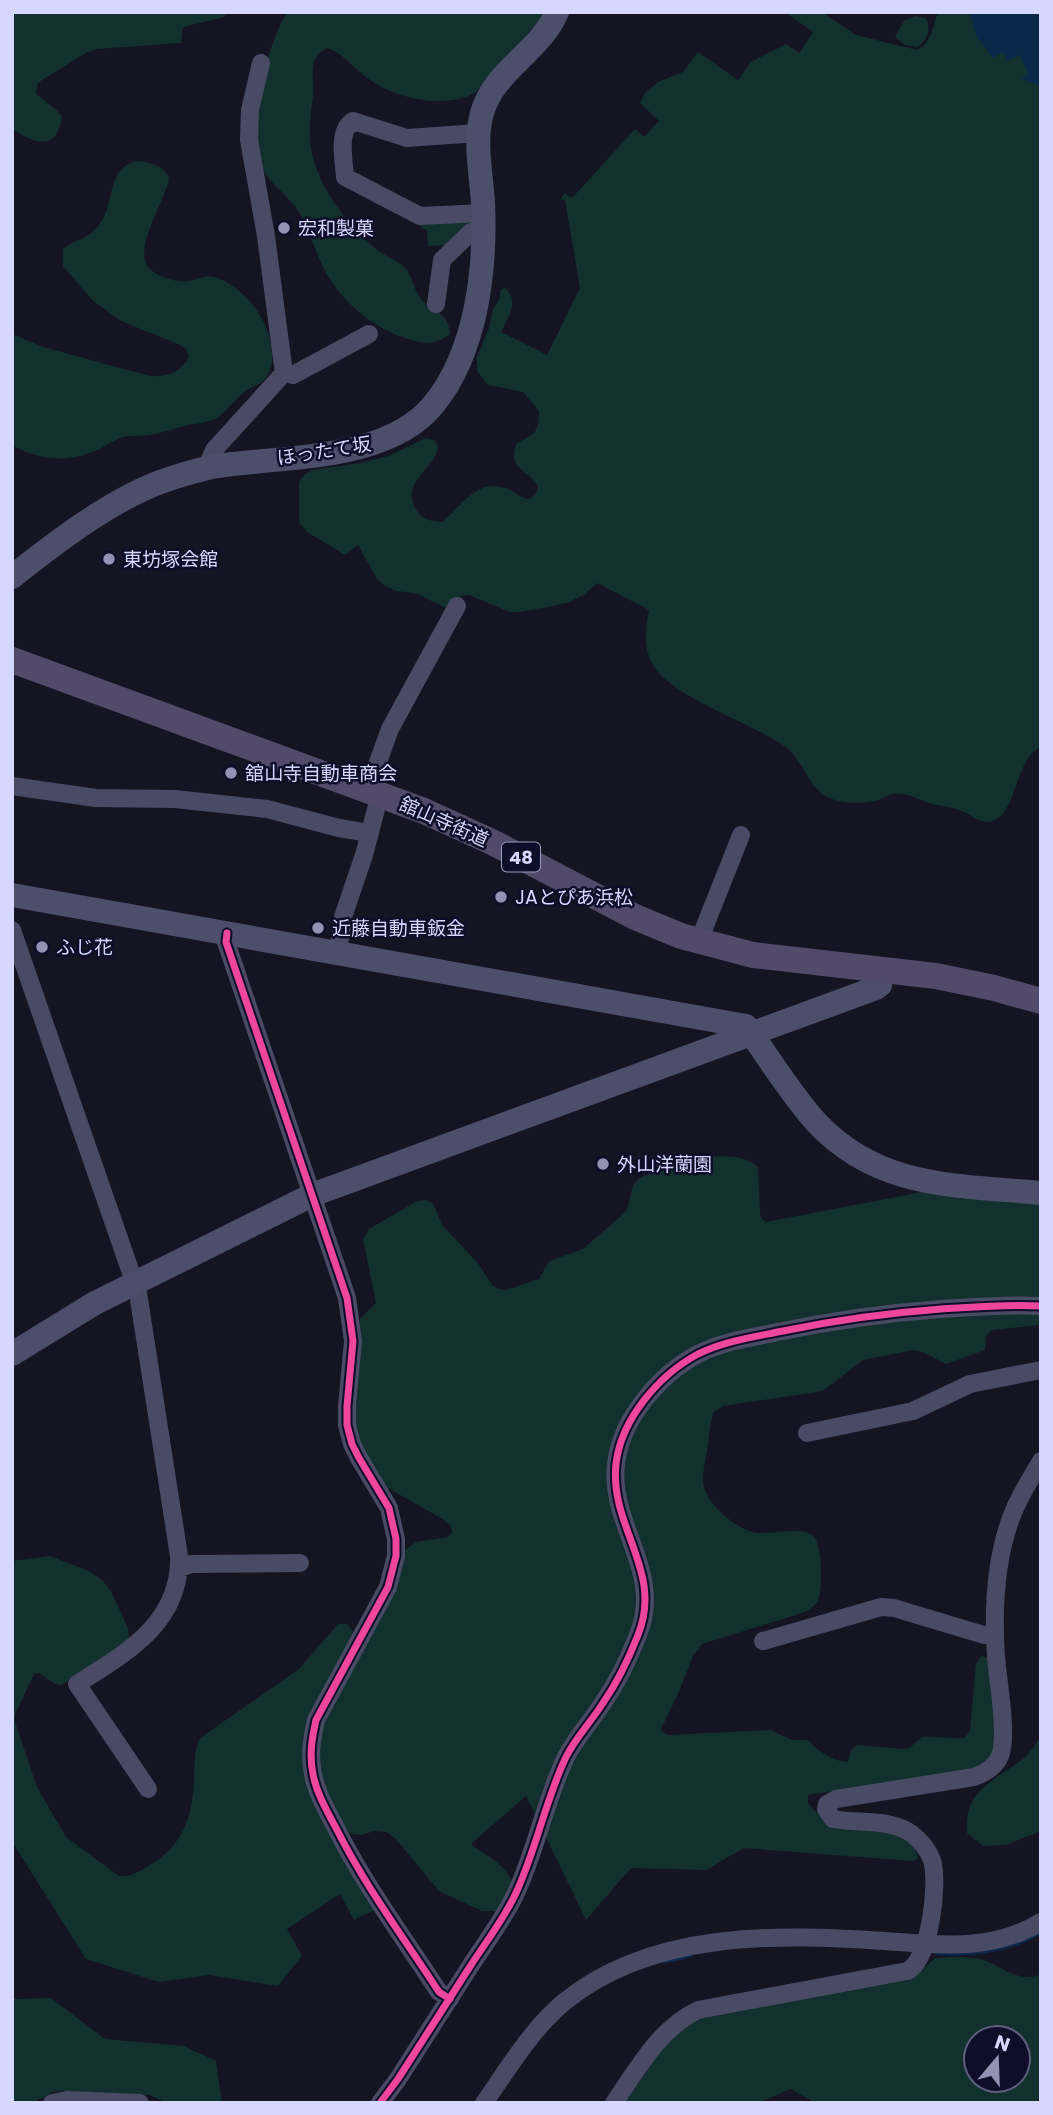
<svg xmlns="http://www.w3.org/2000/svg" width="1053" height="2115" font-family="Poppins,'Noto Sans JP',sans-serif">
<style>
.green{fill:#12302d;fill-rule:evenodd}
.water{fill:#0a294a}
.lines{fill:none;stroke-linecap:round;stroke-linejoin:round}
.stream{stroke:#0a294a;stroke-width:4.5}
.street{stroke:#494a64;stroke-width:18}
.secondary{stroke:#4c4f6a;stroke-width:24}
.primary{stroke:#514b69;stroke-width:26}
.cycleway-casing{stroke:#0f0e29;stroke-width:11}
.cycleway{stroke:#ed469a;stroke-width:7}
.poi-dot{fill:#9293b2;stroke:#0f0e29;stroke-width:2.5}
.labels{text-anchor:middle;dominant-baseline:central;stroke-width:5;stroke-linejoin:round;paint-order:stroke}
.shield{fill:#0f0e29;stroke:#9a9bbf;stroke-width:2}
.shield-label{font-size:18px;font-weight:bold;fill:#d6d7ff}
.poi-label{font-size:19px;fill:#d6d7ff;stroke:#0f0e29;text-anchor:start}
.street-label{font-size:19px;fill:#d6d7ff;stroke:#0f0e29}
</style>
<rect width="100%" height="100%" fill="#151423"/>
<path class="green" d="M12,12H227L224,17L183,27L181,43L97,49L86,53L45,78L38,83L36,93C44,102 54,106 62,116C57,152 36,144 12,129Z
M288,12H547L476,92C446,110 398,99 370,80C355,70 344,53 327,48C306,60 315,75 313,95C311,113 308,130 311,148C317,186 348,226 377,250C385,256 396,259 404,267C413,275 413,290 421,299C434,314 449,312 450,334C435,346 422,344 405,338C372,327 342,302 325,271C315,252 310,230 299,212C289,196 262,177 259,162C256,147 254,124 256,109C260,84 273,31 288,12Z
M785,12H822L856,35L917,50C931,44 933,26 938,12H1041V747C1013,759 1018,819 988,822C979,822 972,816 964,812C955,807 943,807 933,804C921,801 911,794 898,794C891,793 884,798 878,800C865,804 843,804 830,798C808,789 804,761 786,747C752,723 676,699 654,667C643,649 645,629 649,610L597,583L585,594L567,603L521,612H510L469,595L462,596L446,608L415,593L396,591L385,586L377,579L358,545L345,555L307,532L299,523V482L305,474L312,470L360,463L388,456L426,438L434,440L438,446C436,471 398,480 417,511C423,520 431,521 442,522C461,507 476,478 506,488C516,491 518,498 530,499L536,494L538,486C527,468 508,471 516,444C535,432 538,436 539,411L523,392L488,385L477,371V357L489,328L493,309L499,300L501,289L505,288C520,301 508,318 501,332L547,355L580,288L565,200H560L565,193L572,198L635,129L644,137L659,121L640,103L645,93L658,82L683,72L698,52L738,80L751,62L786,44L799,53L813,32Z
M915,16L926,18C931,29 928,41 917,47L905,45L895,37L904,21Z
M137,161C149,162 164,165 169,178C166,201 132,248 149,268C157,277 178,283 189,281C199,280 204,274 215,277C225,280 238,289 246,297C264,314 283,356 265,379C259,386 250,387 243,393C233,401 227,412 216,418C206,424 195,423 185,426C167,431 152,436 133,436C119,435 111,444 99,449C66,464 43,460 12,446V334L43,347L150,376C167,377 180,373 189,357L186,349L178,344L121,321L93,301L63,266V249C73,240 87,239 96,229C117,207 104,168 137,161Z
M468,219L475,224L452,245L428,246L427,230L421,228L419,221Z
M702,1157C719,1156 745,1154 758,1167L760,1213L761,1218L766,1222L927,1191L1041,1202V1325L992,1330L986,1336L985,1350L946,1364L923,1352L914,1350L863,1360L823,1391L723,1406L714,1412C710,1421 710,1433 708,1443C707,1455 703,1468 703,1480C703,1502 734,1527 753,1532C770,1536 797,1526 811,1534C823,1540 823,1588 818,1600C815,1607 808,1610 802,1613L702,1644L693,1656L678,1694L661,1729L664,1733L669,1735L771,1730L792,1740H807C819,1751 831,1761 848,1762L851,1750L857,1745L903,1749L909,1748L922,1737L965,1738L970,1730L976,1664L981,1656L986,1657L989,1660L996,1749L981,1768L808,1795V1803L829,1826L887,1832L897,1835L914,1846L918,1858L913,1861L744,1848L706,1870L631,1868L586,1920L526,1796L471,1844C486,1856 507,1864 512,1884L497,1911H482L439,1891L395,1838L386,1832L374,1831L362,1835L351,1834L342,1826L326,1792L318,1757L322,1723L405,1550L416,1542L448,1537L452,1532L450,1525L444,1520L388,1488L367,1458L354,1425L360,1319L376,1303L363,1239L369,1229L417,1201L425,1200L433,1203L442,1225L478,1263L492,1285L498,1289L506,1290L539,1279L549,1261L583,1249L621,1216L627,1210L633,1185L641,1177Z
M50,1556L91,1572L102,1580L111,1591L128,1628L129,1637L119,1650L61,1685L55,1684L39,1673L34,1674L15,1715V1722L37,1787L66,1837L119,1876C131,1877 140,1871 150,1865C182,1846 192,1818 194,1782C195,1766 193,1753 200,1738L299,1669L338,1624H347L353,1631L352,1639L305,1738L377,1909L354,1920L340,1894L287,1929L302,1956L278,1986L209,1975L159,1982L86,1959L12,1842V1561Z
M1041,1736V1831L1006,1845L983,1846L967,1833C964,1788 994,1782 1024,1758C1031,1752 1036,1743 1041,1736Z
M935,1958C949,1957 966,1956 980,1959C1002,1964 1017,1985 1041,1974V2098L1033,2103H815L791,2089L758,2103H624L667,2042L677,2032L701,2017L910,1978L916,1976ZM976,2038H1018V2080H976Z
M51,1998L105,2039L184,2046L216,2061L222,2103H167L150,2095L66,2091L53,2092L32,2103H12V1999Z"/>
<path class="water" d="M970,12H1041V86L1021,78L1029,74L1019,55L1008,61L1003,52L993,58L976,35Z"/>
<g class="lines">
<path class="stream" d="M937,1953C973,1955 1009,1951 1040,1932
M665,1961L691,1955"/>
<path class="street" d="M478,133L407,138L353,121C337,131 344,160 345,177L420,216L483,213
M436,304L442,260L471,232L483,233
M284,373L293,375L369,334
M206,469L214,450L284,373L266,236L249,140L250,110L261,63
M12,786L96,798L175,799L267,809L339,828L369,833
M368,790L390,729L457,606
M12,930L138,1293L179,1556C181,1623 126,1653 77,1684L148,1789
M227,933L226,942L347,1298L353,1341L347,1406V1425L352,1444L359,1458L389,1508L396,1539V1556L388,1587L316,1720C312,1738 309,1755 313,1774C316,1792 327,1811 336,1828C365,1886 404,1938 439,1992L450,1999
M699,941L741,835
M338,952L343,917L364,855L380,794
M807,1433L913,1411L970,1384L1041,1370
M180,1568L191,1564L300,1563
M763,1641L881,1607L894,1608L984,1635L995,1634
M52,2103L67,2100L140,2103
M380,2103L398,2079C422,2041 447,2003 471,1965C486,1942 503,1920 515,1895C536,1851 545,1801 566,1757C576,1737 591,1722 603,1703C617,1683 629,1658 638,1635C664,1571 609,1527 616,1464C621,1419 659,1375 698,1354C724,1341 754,1337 783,1331C836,1320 887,1313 941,1309C974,1307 1007,1304 1041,1306
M484,2103C508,2069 531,2030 563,2003C651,1930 778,1934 885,1941C940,1945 991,1952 1041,1922
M614,2103C638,2068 659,2029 698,2010L907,1971C930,1962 939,1882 932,1860C928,1850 921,1841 912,1834C890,1818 859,1824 833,1819L826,1809L827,1804L836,1799L974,1777C988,1772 1000,1764 1002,1748C1006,1725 998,1681 996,1657C993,1612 995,1561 1011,1518C1018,1498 1030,1480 1041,1461"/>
<path class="secondary" d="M12,577C56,542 116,496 169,479C187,473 206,467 225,465C291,456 389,460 434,404C477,351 486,268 483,202C481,173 474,141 482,113C494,70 540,52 557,12
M12,895L746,1026C769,1058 790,1093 816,1122C878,1189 957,1185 1041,1193
M12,1354L95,1303L312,1195L876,988L880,985L882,971"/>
<path class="primary" d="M12,660L424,811L492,842L635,917L681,936L753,955L936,976L994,988L1041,1001"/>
<defs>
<path id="cycleway" d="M227,933L226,942L347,1298L353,1341L347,1406V1425L352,1444L359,1458L389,1508L396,1539V1556L388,1587L316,1720C312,1738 309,1755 313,1774C316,1792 327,1811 336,1828C365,1886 404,1938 439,1992L450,1999
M380,2103L398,2079C422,2041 447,2003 471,1965C486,1942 503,1920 515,1895C536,1851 545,1801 566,1757C576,1737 591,1722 603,1703C617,1683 629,1658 638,1635C664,1571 609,1527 616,1464C621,1419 659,1375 698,1354C724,1341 754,1337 783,1331C836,1320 887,1313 941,1309C974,1307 1007,1304 1041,1306"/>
</defs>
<use href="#cycleway" class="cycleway-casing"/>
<use href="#cycleway" class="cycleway"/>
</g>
<g class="poi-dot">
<circle cx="284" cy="228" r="7"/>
<circle cx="109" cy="559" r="7"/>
<circle cx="231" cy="773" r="7"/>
<circle cx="501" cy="897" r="7"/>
<circle cx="318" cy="928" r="7"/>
<circle cx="42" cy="947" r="7"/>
<circle cx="603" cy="1164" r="7"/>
</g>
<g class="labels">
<rect class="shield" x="502" y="842.5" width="38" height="29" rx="5"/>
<g class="shield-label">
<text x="521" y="857">48</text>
</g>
<g class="poi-label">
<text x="298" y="228">宏和製菓</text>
<text x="123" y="559">東坊塚会館</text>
<text x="245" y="773">舘山寺自動車商会</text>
<text x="515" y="897">JAとぴあ浜松</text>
<text x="332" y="928">近藤自動車鈑金</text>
<text x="56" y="947">ふじ花</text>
<text x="617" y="1164">外山洋蘭園</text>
</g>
<g class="street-label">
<text transform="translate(324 451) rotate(-9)">ほったて坂</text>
<text transform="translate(444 822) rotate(24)">舘山寺街道</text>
</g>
</g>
<rect width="1053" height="2115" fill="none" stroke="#d6d7ff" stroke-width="28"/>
<g transform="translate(997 2059) rotate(19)"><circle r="33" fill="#0f0e29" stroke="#5f5e7f" stroke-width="2"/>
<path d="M0-5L12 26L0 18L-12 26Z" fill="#9293b2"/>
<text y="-10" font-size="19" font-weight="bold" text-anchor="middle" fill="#d6d7ff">N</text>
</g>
</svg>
